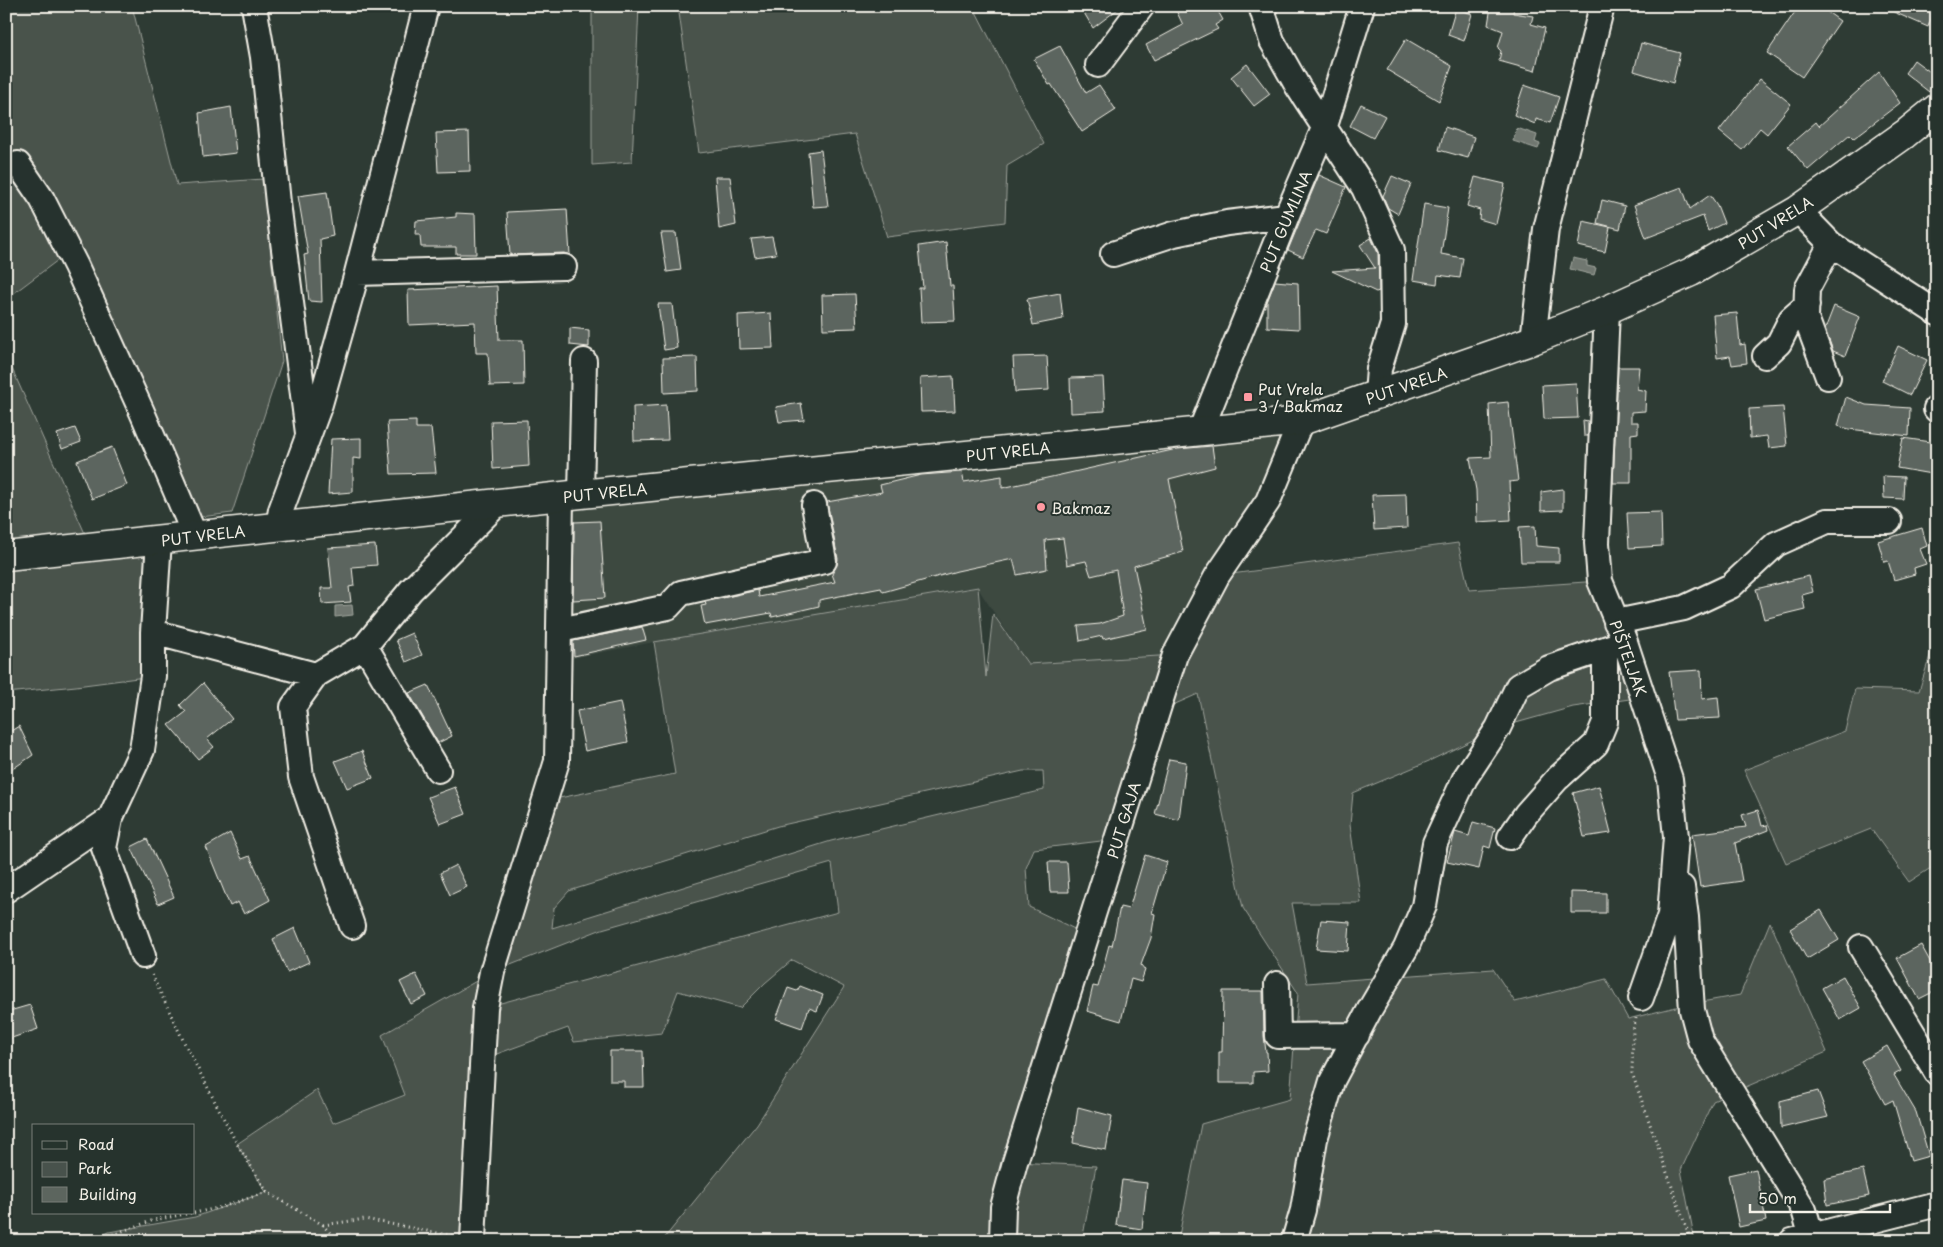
<svg xmlns="http://www.w3.org/2000/svg" width="1943" height="1247" font-family="'Playpen Sans',sans-serif">
<style>
.built{fill:#3c4841}
.green{fill:#48524c;stroke:#9ea29a;fill-rule:evenodd}
.water{fill:#6f7770;stroke:#a4a8a0}
.building{fill:#5c655e;stroke:#f4f1e8}
.lines{fill:none;stroke-linecap:round;stroke-linejoin:round}
.minor-casing{stroke:#f4f1e8;stroke-width:28}
.major-casing{stroke:#f4f1e8;stroke-width:31}
.path{stroke:#f4f1e8;stroke-width:3;stroke-dasharray:1 4;stroke-linecap:butt}
.minor{stroke:#26332d;stroke-width:24}
.major{stroke:#26332d;stroke-width:28}
.poi-dot{fill:#ff9aa2;stroke:#26332d;stroke-width:2}
.labels{text-anchor:middle;dominant-baseline:central;stroke-width:4;stroke-linejoin:round;paint-order:stroke}
.street-label{font-size:15px;fill:#f4f1e8;stroke:#26332d}
.poi-label{font-size:15px;fill:#f4f1e8;stroke:#26332d;text-anchor:start}
</style>
<rect width="100%" height="100%" fill="#2e3b34"/>
<filter id="ink" filterUnits="userSpaceOnUse"><feTurbulence type="fractalNoise" baseFrequency=".02" numOctaves="2"/><feDisplacementMap in="SourceGraphic" scale="10" xChannelSelector="R" yChannelSelector="G"/><feConvolveMatrix kernelMatrix="1 2 1 2 8 2 1 2 1" color-interpolation-filters="sRGB"/></filter>
<g filter="url(#ink)">
<path class="built" d="M1301,421L1175,655L1028,664L977,587L654,642L558,661L561,496Z"/>
<path class="green" d="M6,6H132L177,185L263,179L282,361L232,513L177,520L74,248L6,299Z
M592,6H639L632,162L592,165Z
M678,6H973L1044,144L1007,166L1005,222L887,237L855,134L699,153Z
M6,355L91,547L159,540L153,676L76,686L6,693Z
M1458,543L1469,590L1600,581L1644,697L1573,707L1498,728L1429,761L1353,793L1350,825L1361,903H1292L1307,983L1493,969L1515,1002L1606,979L1628,1019L1680,1006L1740,995L1770,922L1827,1052L1713,1101L1681,1170L1695,1241H1178L1201,1124L1290,1099L1298,993L1243,908L1198,694L1173,705L1142,760L1118,839L1034,849L1026,868L1029,907L1087,935L1015,1162L1096,1166L1082,1241H662L757,1124L844,987L792,960L765,983L740,1008L678,991L662,1033L574,1042L568,1028L483,1059L474,1241H90L109,1232L195,1217L266,1192L237,1144L317,1090L333,1123L405,1095L382,1035L492,972L486,1007L838,912L832,863L602,929L508,966L513,937L545,801L675,774L654,642L978,587L986,677L993,614L1028,664L1175,655L1217,576ZM1023,771H1043L1044,790L831,841L552,928L554,908L569,891L778,826Z
M1937,633V864L1909,882L1871,829L1786,863L1744,770L1845,731L1855,689L1919,691Z"/>
<path class="water" d="M1517,128L1537,135L1535,142L1540,144L1538,149L1513,141Z
M1573,258L1587,261V266L1596,268L1594,275L1570,269Z
M352,605L353,615L335,617V606Z"/>
<path class="building" d="M1080,6H1122L1093,28Z
M1174,6H1215L1223,20L1215,25L1218,29L1154,60L1146,45L1183,25Z
M1491,6H1514L1513,13L1533,16L1531,24L1545,28L1535,71L1499,61L1501,51L1498,48L1503,31L1488,25Z
M1799,6H1819L1840,21L1802,77L1767,53Z
M1880,6H1936L1928,27Z
M1456,8L1472,14L1464,41L1448,35Z
M1406,39L1452,66L1439,101L1387,70Z
M1641,43L1680,53L1673,83L1634,71Z
M1060,46L1086,93L1099,85L1116,110L1082,132L1051,84L1049,85L1034,59Z
M1914,60L1937,77V80L1929,92L1905,73Z
M1247,64L1270,94L1254,106L1231,77Z
M1879,72L1900,103L1854,138L1850,134L1808,170L1788,146L1816,122L1819,126Z
M1760,79L1791,104L1767,134L1760,128L1742,150L1719,131Z
M1524,85L1559,97L1550,123L1536,119L1535,124L1514,115Z
M1361,104L1385,116L1373,138L1350,126Z
M231,107L236,153L203,157L199,113Z
M1445,127L1474,137L1468,158L1439,150Z
M469,132L470,171L438,172L436,133Z
M821,150L828,206L813,207L808,152Z
M1319,175L1346,187L1326,234L1316,230L1303,257L1288,250Z
M1392,176L1411,184L1398,214L1388,208L1383,196Z
M715,177H730L736,225L719,229Z
M1475,177L1505,184L1496,224L1479,219L1480,210L1467,206Z
M1682,187L1690,209L1710,195L1717,205L1724,223L1708,231L1703,216L1646,238L1634,205Z
M327,192L333,236L320,239L322,302L309,301L304,255L308,254L298,196Z
M1602,200L1625,206L1620,229L1597,223Z
M1424,204L1448,208L1441,254L1463,258L1460,278L1438,275L1437,284L1413,280Z
M567,209L570,255L564,253L510,255L507,212Z
M456,213L475,214L476,254H456V247H421L420,235H415L416,221L456,217Z
M1583,221L1610,227L1605,252L1578,246Z
M661,233H676L681,270L667,272Z
M772,237L776,254L755,257L751,239Z
M1371,238L1378,253L1379,291L1376,292L1332,271L1375,268L1360,245Z
M946,242L950,286H953L955,321L921,322L919,288H923L919,246Z
M1275,281L1298,283L1299,329L1267,327V302Z
M497,286L499,340H523L524,385L490,386L488,353H476L475,322L409,325L408,290Z
M1060,293L1063,319L1033,325L1027,299Z
M855,294L857,328L823,329L822,295Z
M658,304H672L677,348L664,350Z
M1834,306L1860,317L1845,356L1833,351L1825,329Z
M771,313L773,348L739,349L738,315Z
M1737,313L1740,345L1745,344L1747,363L1732,365L1730,356L1717,358L1713,315Z
M570,328L589,330V347L570,345Z
M1898,346L1927,360L1910,395L1882,381Z
M1047,356L1049,390L1015,392L1013,357Z
M697,357L698,391L664,393L663,358Z
M1618,367H1639L1637,389L1646,391L1645,411L1631,412V422H1638V433L1631,434V483H1613Z
M953,376L955,411L921,412L920,378Z
M1103,377L1105,411L1071,413L1070,378Z
M1576,383L1578,418L1544,419L1542,385Z
M1846,397L1866,405L1910,408L1909,436L1849,429L1838,426Z
M1508,402L1518,481L1509,482L1511,520L1477,522L1476,490L1470,458L1491,457L1489,404Z
M801,403L804,420L779,422L776,407Z
M666,405L668,440L634,441L633,407Z
M1783,407L1787,446L1769,448L1767,436L1750,438L1749,409Z
M527,420L529,466L493,469L491,421Z
M1583,420L1588,421V436H1584Z
M416,421V428H431L436,473L391,474L387,422Z
M75,428L81,442L62,449L57,434Z
M361,438V459L353,458V492L328,494L331,439Z
M1903,438L1937,443V475L1897,468Z
M1212,446L1215,467L1169,479L1183,552L1134,566L1147,629L1103,639L1102,636L1080,641L1078,626L1100,624L1123,616L1116,570L1091,576L1086,561L1067,565L1063,538L1045,540L1047,569L1017,575L1013,559L957,571L883,592L881,588L819,600V606L772,617L771,613L705,625L701,606L706,605L705,602L758,590L759,597L835,582L832,574L837,565L838,559L827,502L882,492L880,485L921,475L962,472L964,482L1002,476V488L1177,449Z
M112,447L127,485L92,499L77,461Z
M1883,476L1904,477L1903,499L1884,498Z
M1563,489V510L1541,511V492Z
M1406,494L1407,528L1374,530L1372,495Z
M1661,512L1662,546L1629,548L1627,513Z
M600,521L605,598L573,600L574,522Z
M1535,526L1536,546L1559,548V562H1521L1519,527Z
M1922,528L1927,546L1920,549L1926,564L1914,568L1915,574L1894,580L1888,561L1884,562L1878,541Z
M375,545L377,565L352,567L354,586L349,587L351,602L322,604L321,588H332L328,548Z
M1809,576L1813,592L1802,595L1805,609L1764,619L1756,589Z
M642,627L646,640L574,656L573,641Z
M412,633L422,655L406,662L396,640Z
M1701,670L1702,699L1718,697L1720,718L1675,720L1669,672Z
M203,683L232,719L207,739L214,747L198,759L169,725L186,712L180,705Z
M428,685L452,736L438,743L409,693Z
M620,702L628,742L585,751L577,711Z
M19,726L33,755L11,770L6,760V734Z
M362,751L373,778L347,788L335,761Z
M1169,759L1186,762L1179,820L1155,814Z
M1599,786L1611,833L1584,837L1573,793Z
M455,787L466,814L440,824L428,797Z
M1758,810L1762,826L1767,825L1768,830L1735,843L1742,881L1700,887L1692,834L1746,827L1742,815Z
M1473,822L1495,828L1490,848L1484,846L1479,869L1447,862L1455,832L1469,836Z
M230,833L242,859L250,856L270,900L244,914L238,902L230,906L206,847Z
M147,839L174,897L158,904L131,847Z
M1145,855L1167,862L1152,913L1155,914L1151,938L1141,965L1145,970L1141,982L1131,979L1121,1021L1087,1011L1093,986L1098,987L1109,945L1112,946L1120,907L1129,909Z
M1048,862H1067L1069,892H1050Z
M456,865L467,887L450,895L440,873Z
M1571,892L1606,893V913H1571Z
M1821,910L1839,940L1807,959L1790,929Z
M1321,920L1350,922L1348,951L1316,949Z
M295,928L309,962L287,972L273,939Z
M1921,945L1932,965L1937,963V990L1919,999L1897,958Z
M416,974L427,996L411,1004L400,982Z
M1843,976L1861,1008L1840,1020L1822,988Z
M800,986L823,995L817,1011L809,1008L802,1028L776,1019L788,988L797,991Z
M1223,991H1263L1264,1036L1266,1052H1267L1268,1071L1253,1072V1083H1219V1052H1222Z
M30,1005L38,1029L6,1040V1012Z
M1887,1046L1901,1071L1894,1075L1916,1112L1929,1156L1911,1161L1893,1100L1885,1104L1861,1061Z
M610,1051H643L644,1087H624V1081H610Z
M1818,1091L1828,1117L1781,1128L1780,1101Z
M1078,1107L1112,1116L1106,1150L1073,1143Z
M1756,1169L1766,1221L1739,1227L1728,1175Z
M1863,1170L1869,1196L1827,1205L1824,1179Z
M1122,1180L1147,1183L1142,1229L1116,1225Z"/>
<g class="lines">
<defs>
<path id="minor" d="M254,6L263,57L278,203L308,433
M1261,6L1272,41L1298,87L1364,188L1392,250L1393,324L1379,369L1377,395
M1098,65L1142,6
M18,164L42,199L76,266L142,412L195,536
M1798,210L1831,244L1937,313
M1113,254L1174,234L1227,223L1286,216
M357,273L564,267
M1607,310L1597,543L1600,581L1625,642L1670,779L1676,837L1670,915L1641,998
M1533,340L1546,229L1602,6
M1765,356L1779,343L1791,319L1807,305
M1828,377L1806,318L1807,289L1831,244
M1936,409L1937,410
M1200,432L1289,210L1325,126L1362,6
M581,494L584,361
M278,526L281,510L320,404L357,273L426,6
M1616,622L1684,608L1731,586L1776,544L1827,521H1889
M560,630L668,607L681,593L824,561L814,505
M153,632L316,675L365,646L411,590L498,503
M365,646L438,770
M316,675L293,707L301,777L352,926
M1510,837L1526,814L1557,779L1596,744L1605,722V649
M1682,887L1686,917L1692,1010L1700,1040L1804,1210L1813,1241
M6,890L110,819
M1861,947L1937,1073
M143,956L104,848L110,819L142,750L153,676V632L159,540
M1277,984L1278,1036L1357,1035
M473,1240L485,1008L492,972L557,761L561,496
M1003,1241L1002,1240L1003,1207L1015,1162L1175,655L1217,576L1268,501L1301,421
M1294,1241L1303,1210L1315,1139L1332,1081L1370,1009L1406,948L1424,906L1435,843L1465,778L1498,728L1518,686L1549,668L1625,642
M1792,1241L1937,1204"/>
<path id="major" d="M6,556L581,494L1301,421L1533,340L1607,310L1691,272L1798,210L1905,134L1937,108"/>
</defs>
<use href="#minor" class="minor-casing"/>
<use href="#major" class="major-casing"/>
<path class="path" d="M152,975L184,1042L237,1144L267,1192L323,1225L337,1241
M1636,1018L1633,1030L1632,1073L1691,1241
M194,1213L222,1207L267,1192
M323,1225L365,1219L453,1236
M94,1241L154,1220L191,1213"/>
<use href="#minor" class="minor"/>
<use href="#major" class="major"/>
</g>
</g>
<g class="poi-dot">
<rect x="1243" y="392" width="10" height="10" rx="2.5"/>
<circle cx="1041" cy="507" r="5"/>
</g>
<g class="labels">
<g class="street-label">
<text transform="translate(1285 221) rotate(-67)">PUT GUMLINA</text>
<text transform="translate(1775 222) rotate(-32)">PUT VRELA</text>
<text transform="translate(1406 385) rotate(-19)">PUT VRELA</text>
<text transform="translate(1008 451) rotate(-6)">PUT VRELA</text>
<text transform="translate(605 492) rotate(-6)">PUT VRELA</text>
<text transform="translate(203 535) rotate(-7)">PUT VRELA</text>
<text transform="translate(1629 658) rotate(70)">PIŠTELJAK</text>
<text transform="translate(1123 820) rotate(-73)">PUT GAJA</text>
</g>
<g class="poi-label">
<text x="1258" y="388">Put Vrela<tspan x="1258" dy="17">3 / Bakmaz</tspan></text>
<text x="1051" y="507">Bakmaz</text>
</g>
</g>
<rect width="1943" height="1247" fill="none" stroke="#26332d" stroke-width="25"/>
<rect x="12" y="12" width="1918" height="1222" fill="none" stroke="#f4f1e8" stroke-width="2" filter="url(#ink)"/>
<rect x="32" y="1124" width="162" height="90" fill="#26332d" stroke="#787f78"/>
<rect x="42" y="1141" width="25" height="8" fill="#26332d" stroke="#787f78"/>
<text x="78" y="1150" font-size="15" fill="#f4f1e8">Road</text>
<rect x="42" y="1162" width="25" height="15" fill="#48524c" stroke="#787f78"/>
<text x="78" y="1174" font-size="15" fill="#f4f1e8">Park</text>
<rect x="42" y="1187" width="25" height="15" fill="#5c655e" stroke="#787f78"/>
<text x="78" y="1200" font-size="15" fill="#f4f1e8">Building</text>
<path d="M1750 1204v8h140v-8" fill="none" stroke="#f4f1e8" stroke-width="2.5"/>
<text x="1758" y="1204" font-size="15" fill="#f4f1e8" stroke="#26332d" stroke-width="4" paint-order="stroke">50 m</text>
</svg>
